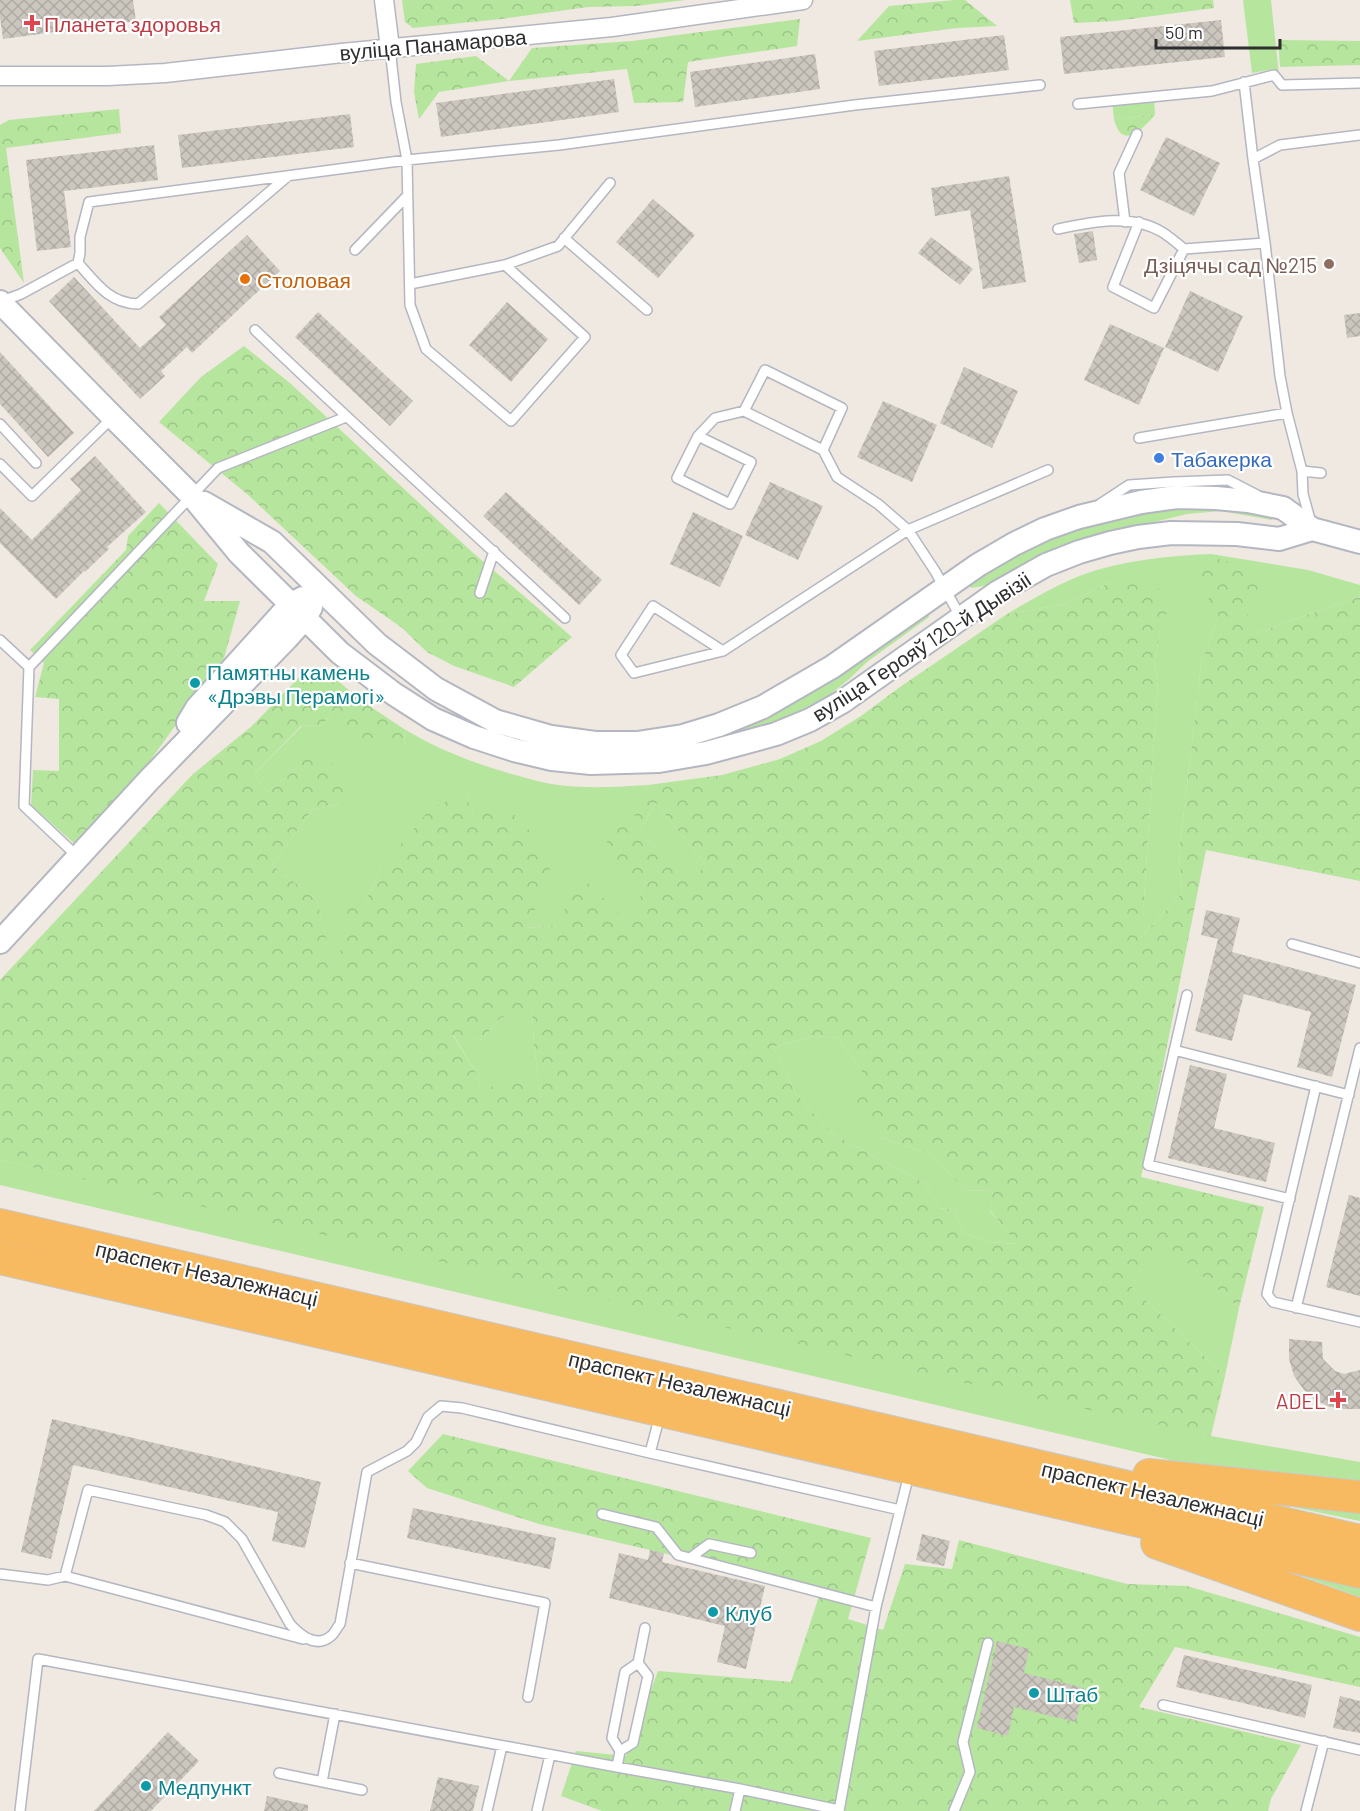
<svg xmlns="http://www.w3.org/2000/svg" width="1360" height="1811" font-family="Barlow,sans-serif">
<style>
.grass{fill:#b6e59e}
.forest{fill:url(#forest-crowns);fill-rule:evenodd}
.building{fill:url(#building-cross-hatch)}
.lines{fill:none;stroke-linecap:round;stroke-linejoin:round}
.service-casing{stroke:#b4b7c1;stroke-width:12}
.minor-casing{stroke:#b4b7c1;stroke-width:21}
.tertiary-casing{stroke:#b4b7c1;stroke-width:26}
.trunk-casing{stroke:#c9c9c9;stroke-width:34}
.service{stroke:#fff;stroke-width:9}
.minor{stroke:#fff;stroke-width:18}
.tertiary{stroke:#fff;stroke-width:22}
.trunk{stroke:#f8ba60;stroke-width:32}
.health-dot{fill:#e0444e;stroke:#fff;stroke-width:2}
.education-dot{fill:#8d6e63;stroke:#fff;stroke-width:2}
.food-dot{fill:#e8710a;stroke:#fff;stroke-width:2}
.shop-dot{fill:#3f7fe0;stroke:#fff;stroke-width:2}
.culture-dot{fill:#0f9aa8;stroke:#fff;stroke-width:2}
.labels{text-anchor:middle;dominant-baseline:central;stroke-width:4.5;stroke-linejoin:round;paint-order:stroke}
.health-label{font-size:21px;fill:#be3a42;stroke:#fff;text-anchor:start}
.street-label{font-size:21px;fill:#2e2e2e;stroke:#fff}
.education-label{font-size:21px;fill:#785e54;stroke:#fff;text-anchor:end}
.food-label{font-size:21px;fill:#c56008;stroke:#fff;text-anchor:start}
.shop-label{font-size:21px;fill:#366cbe;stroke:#fff;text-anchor:start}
.culture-label{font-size:21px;fill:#0d838f;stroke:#fff;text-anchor:start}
</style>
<defs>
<pattern id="forest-crowns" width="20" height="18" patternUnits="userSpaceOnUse" patternTransform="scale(1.5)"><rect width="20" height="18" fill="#b6e59e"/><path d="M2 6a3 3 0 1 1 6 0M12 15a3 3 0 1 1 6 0" fill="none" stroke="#9dc588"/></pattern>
<pattern id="building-cross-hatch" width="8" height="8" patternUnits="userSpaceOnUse" patternTransform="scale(1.5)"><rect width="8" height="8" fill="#cbc7bf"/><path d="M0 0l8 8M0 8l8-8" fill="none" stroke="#afaba4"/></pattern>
</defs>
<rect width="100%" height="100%" fill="#efe9e1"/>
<path class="grass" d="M1243,0H1271L1279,75L1274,69L1252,73Z
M1154,97L1155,115L1114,119L1112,100Z
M1179,509H1221L1272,518V520L1221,511L1187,514L1077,541L1046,554L989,585L971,588L968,583C1001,565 1034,541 1070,529C1105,518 1142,513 1179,509Z
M1211,554L1308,570L1360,585V598L1358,597L1257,633L1243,607L1267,585L1218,615L1201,665L1179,853L1182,893L1139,939L1144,900L1158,680L1154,664L1160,633L1115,580L1066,604L1007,614C1031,600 1056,585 1082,575C1123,560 1168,556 1211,554Z
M929,612V617L867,662L847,681L829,695L803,709L768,726L739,735L730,732L779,710L824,685Z
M336,708L405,746L404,729C441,751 478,765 519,776C530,779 540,782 551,784C583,789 616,787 648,785L635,817L641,828L656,803L707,867L695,875L638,835L624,819L646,881L630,926L557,925L525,928L475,820L466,793L381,868L366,900L336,980L317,900L272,865L312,810L340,804L306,748L300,765L268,792L254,774L302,726L322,725Z
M532,1008L534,1046L541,1099L482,1090L476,1073L453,1034L482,1040L500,1018Z
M815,1036L838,1038L862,1071L876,1136L933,1155L965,1191L993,1190L990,1211L1018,1244L990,1242L964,1234L954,1210L939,1208L926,1184L833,1134L796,1094L773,1047Z
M0,1160L1211,1436L1360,1462V1484L1209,1469L0,1185Z
M1159,1237L1239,1308L1225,1376L1131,1286Z
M1231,1494L1360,1508V1521Z
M1255,1559L1360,1585V1597Z"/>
<path class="forest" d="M402,0H686L635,6L588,7L501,19L413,28L405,22Z
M955,0H965L997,26L957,28L857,41L889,6Z
M1070,0H1213L1214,8L1115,21L1074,23Z
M800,19L797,46L688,62L683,102L634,103L627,69L509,81L439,92L419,119L414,92L416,64L476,56L509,81L532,48L632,41Z
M1278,40L1360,41V65L1280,67Z
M119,109L121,133L6,148L24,283L0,248V125L9,120Z
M1155,115C1143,128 1122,152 1114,119Z
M244,346L291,384L472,552L572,637L514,687L454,666L427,652L401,627L356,596L247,494L159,422L201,377Z
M159,503L218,564L204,601H240L224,658L134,783L77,846L31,805L33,770L59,771V699L35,697L44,663L30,650L126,550L128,536Z
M1212,557L1244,567L1268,586L1244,607L1257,633L1358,597L1360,598V881L1206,850L1141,1177L1264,1207L1239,1308L1159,1238L1131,1286L1225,1376L1211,1436L1005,1392L0,1160V980L193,774L252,726L306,670L327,672L362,701L404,729L405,747L370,743L347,734L336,708L322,725L301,726L254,774L268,792L300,765L305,748L333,764L345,782L340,804L312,810L272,865L317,900L336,978L349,902L366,900L381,868L431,808L466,793L475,820L498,805L521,819L537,841L553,877L525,928L557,925L581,876L630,925L646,881H633L606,864L604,847L617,824L625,818L638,835L694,874L707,867L656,803L641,828L634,817L648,785L722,775L780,759L821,741L861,716L900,687L1007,614L1066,604L1115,580L1174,592L1160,633L1154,664L1158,680L1144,900L1140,938L1182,893L1179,853L1201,665L1218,615L1194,573ZM532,1009L534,1046L541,1099L514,1079L482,1090L476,1073L453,1035L482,1040L500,1018ZM815,1036L838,1038L862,1071L853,1096L876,1136L933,1155L965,1191L993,1190L990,1210L1017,1244L990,1242L964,1234L954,1210L939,1208L926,1184L833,1134L796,1094L773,1047Z
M443,1434L871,1538L848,1619L883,1630L905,1564L952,1569L959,1540L1127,1584L1187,1586L1360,1637V1687L1175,1647L1139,1707L1301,1745L1271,1799L1268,1811H602L561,1796L576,1751L626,1756L658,1671L791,1682L821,1590L539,1524L427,1488L408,1471Z"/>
<path class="building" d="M0,0H133L136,21L3,39L0,17Z
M1221,20L1225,57L1064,74L1060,37Z
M1004,35L1009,70L879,86L874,51Z
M815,54L820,89L695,107L690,72Z
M614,79L619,112L441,137L436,103Z
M350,114L354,147L182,168L178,135Z
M1166,137L1220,163L1194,216L1140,190Z
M154,145L158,180L64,191L71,247L37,251L26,160Z
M1009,176L1026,282L983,289L970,210L935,216L931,188Z
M653,199L695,235L658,278L616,242Z
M1093,231L1097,260L1079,263L1074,234Z
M247,235L280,271L192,353L187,347L161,371L165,376L140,399L49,301L74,277L140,348L166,325L159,317Z
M931,237L973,269L960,285L918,253Z
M1190,291L1243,316L1218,372L1165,347Z
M507,302L548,339L511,382L469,345Z
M318,312L413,401L390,426L295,337Z
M1360,313V336L1347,338L1344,315Z
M1110,324L1164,348L1139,405L1084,380Z
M0,352L74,433L48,457L0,404Z
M964,367L1018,391L992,448L940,423Z
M883,401L937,425L912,482L857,457Z
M95,456L146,512L107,547L109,549L85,572L84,571L56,599L0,543V508L32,540L81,490L70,479Z
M770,482L823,506L798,560L745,535Z
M506,492L602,580L579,605L483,516Z
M693,512L743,536L720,587L670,564Z
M1206,910L1240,918L1232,952L1356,985L1332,1077L1297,1067L1311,1012L1244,994L1232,1041L1195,1031L1218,939L1201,935Z
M1190,1065L1227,1074L1214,1128L1275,1143L1266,1182L1168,1158Z
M1349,1195L1360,1198V1296L1326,1287Z
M1289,1339L1322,1342L1323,1359L1335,1371L1344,1374L1360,1370V1409H1340L1327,1406L1314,1399L1304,1390L1294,1376L1289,1359Z
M52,1419L321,1482L305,1548L272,1541L278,1512L73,1465L51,1559L21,1552Z
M413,1508L556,1538L550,1569L407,1538Z
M922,1534L950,1541L944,1566L916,1560Z
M650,1550L664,1553L662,1562L765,1586L746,1669L717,1662L725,1626L609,1598L619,1553L648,1560Z
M997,1641L1029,1649L1024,1673L1084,1688L1076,1722L1014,1707L1008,1736L977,1728Z
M1184,1655L1312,1685L1305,1718L1176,1687Z
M1340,1696L1360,1701V1733L1333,1728Z
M168,1732L199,1761L151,1811H94Z
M438,1777L479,1786L473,1811H430Z
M267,1796L308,1805V1811H264Z"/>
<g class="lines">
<defs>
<path id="service" d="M390,48L396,102L407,160L410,305L426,349L511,421L585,337L505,265
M1244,82L1253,159L1265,243L1280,376L1287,413L1302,471L1303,494L1311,523
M1078,104L1212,91L1274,75L1282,85L1360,83
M1253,159L1280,145L1360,135
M1125,222L1119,173L1137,134
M1139,222L1113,287L1154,308L1184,249
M1058,229C1091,222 1131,213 1162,232C1170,237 1177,243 1184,249L1265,243
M564,238L647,310
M355,250L407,196
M78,263C96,283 109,303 138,304L288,176
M410,284L505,265L558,246L610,183
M2,301L21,294L78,263L80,253V237L89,202L407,160L559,145L855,105L1040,85
M255,330C357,428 462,522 565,618
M744,411L765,370L842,408L823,450
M0,424L36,463
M698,436L751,462L730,504L677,478L698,436L715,418L744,411L823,450L837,477L878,504L908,530L935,571L961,618
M1139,438L1287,413
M0,464L32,496L112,418
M1302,471L1321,473
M1100,504L1129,485L1174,482L1228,480L1257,495
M480,593L494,551
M0,640L29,667
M723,651L653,606L621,655L634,673L723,651L908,530L1048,470
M78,857L24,806L29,667L218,468L346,417
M1292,944L1360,963
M1187,995L1148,1165L1290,1199
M1174,1050L1349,1095
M1316,1086L1267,1294L1273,1302L1360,1322
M1296,1308L1360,1048
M650,1453L660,1415
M602,1514L656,1527L678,1555L876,1607
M690,1558L709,1544L751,1553
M350,1563L545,1603L528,1697
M0,1574L48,1580L65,1576L88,1490L206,1515L225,1522L242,1539L290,1624C300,1635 316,1649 331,1636C335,1633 337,1627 340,1624L367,1472L407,1451L416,1442L428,1417L441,1406L462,1408L650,1453L900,1510
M65,1576L303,1639
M1163,1705L1360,1750
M620,1751L633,1743L648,1676L638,1663
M617,1767L620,1751L612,1738L625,1672L638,1663L645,1628
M279,1773L362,1790
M322,1782L335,1714
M20,1811L38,1659L617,1767L740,1789L839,1810
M487,1811L502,1746
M537,1811L550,1755
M735,1811L740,1789
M839,1811L876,1607L909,1474
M954,1811L970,1772L963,1742L988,1643
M1306,1811L1324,1741"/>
<path id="minor" d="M384,0L390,48
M0,76H108L165,73L342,53L612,27L803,0"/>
<path id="tertiary" d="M0,302L113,417L192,496L239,553L340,653L394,694L433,719L474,737L514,750L552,759L591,763L659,761L706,753L776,734L810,720L842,702L998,592L1046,565L1079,552L1110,543L1138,537L1171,533L1237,534L1279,539L1312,529
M204,503L272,542L377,644L436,689L495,721L551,737L595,743H637L683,736L719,725L763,707L832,667L978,565L1014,544L1045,529L1079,517L1141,502L1177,497L1216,498L1248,501L1283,508L1312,529L1360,542
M188,723L197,708L291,604L303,598
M0,942L150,779L287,638L305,618L311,607"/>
<path id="trunk" d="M0,1225L1360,1541
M0,1258L1360,1572
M1149,1475L1360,1497
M1157,1543L1360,1615"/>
</defs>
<use href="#service" class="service-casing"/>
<use href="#minor" class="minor-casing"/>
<use href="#tertiary" class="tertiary-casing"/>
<use href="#trunk" class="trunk-casing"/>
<use href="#service" class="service"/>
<use href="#minor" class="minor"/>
<use href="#tertiary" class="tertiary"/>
<use href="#trunk" class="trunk"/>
</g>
<g class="health-dot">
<path d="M29 14h6v6h6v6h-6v6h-6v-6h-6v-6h6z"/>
<path d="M1335 1391h6v6h6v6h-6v6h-6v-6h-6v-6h6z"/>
</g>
<circle class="education-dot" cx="1329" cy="264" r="6"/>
<circle class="food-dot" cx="245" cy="279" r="6"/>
<circle class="shop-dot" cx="1159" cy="458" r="6"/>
<g class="culture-dot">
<circle cx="195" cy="683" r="6"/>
<circle cx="713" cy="1612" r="6"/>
<circle cx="1034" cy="1693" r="6"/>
<circle cx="146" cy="1786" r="6"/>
</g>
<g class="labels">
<g class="health-label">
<text x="44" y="23">Планета здоровья</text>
<text x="1326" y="1400" text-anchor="end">ADEL</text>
</g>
<g class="street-label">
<text transform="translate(433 44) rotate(-5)">вуліца Панамарова</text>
<text transform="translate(921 646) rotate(-33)">вуліца Герояў 120-й Дывізіі</text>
<text transform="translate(207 1273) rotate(13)">праспект Незалежнасці</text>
<text transform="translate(680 1383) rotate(13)">праспект Незалежнасці</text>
<text transform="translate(1153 1493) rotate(13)">праспект Незалежнасці</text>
</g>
<g class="education-label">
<text x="1317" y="264">Дзіцячы сад №215</text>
</g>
<g class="food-label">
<text x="257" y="279">Столовая</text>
</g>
<g class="shop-label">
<text x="1171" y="458">Табакерка</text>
</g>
<g class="culture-label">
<text x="207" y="671">Памятны камень<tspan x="207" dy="24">«Дрэвы Перамогі»</tspan></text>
<text x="725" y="1612">Клуб</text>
<text x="1046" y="1693">Штаб</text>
<text x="158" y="1786">Медпункт</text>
</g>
</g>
<path d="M1156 39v9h124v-9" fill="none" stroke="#2e2e2e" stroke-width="3"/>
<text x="1165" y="39" font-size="18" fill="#2e2e2e" stroke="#ffffff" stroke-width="4.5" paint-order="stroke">50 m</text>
</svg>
